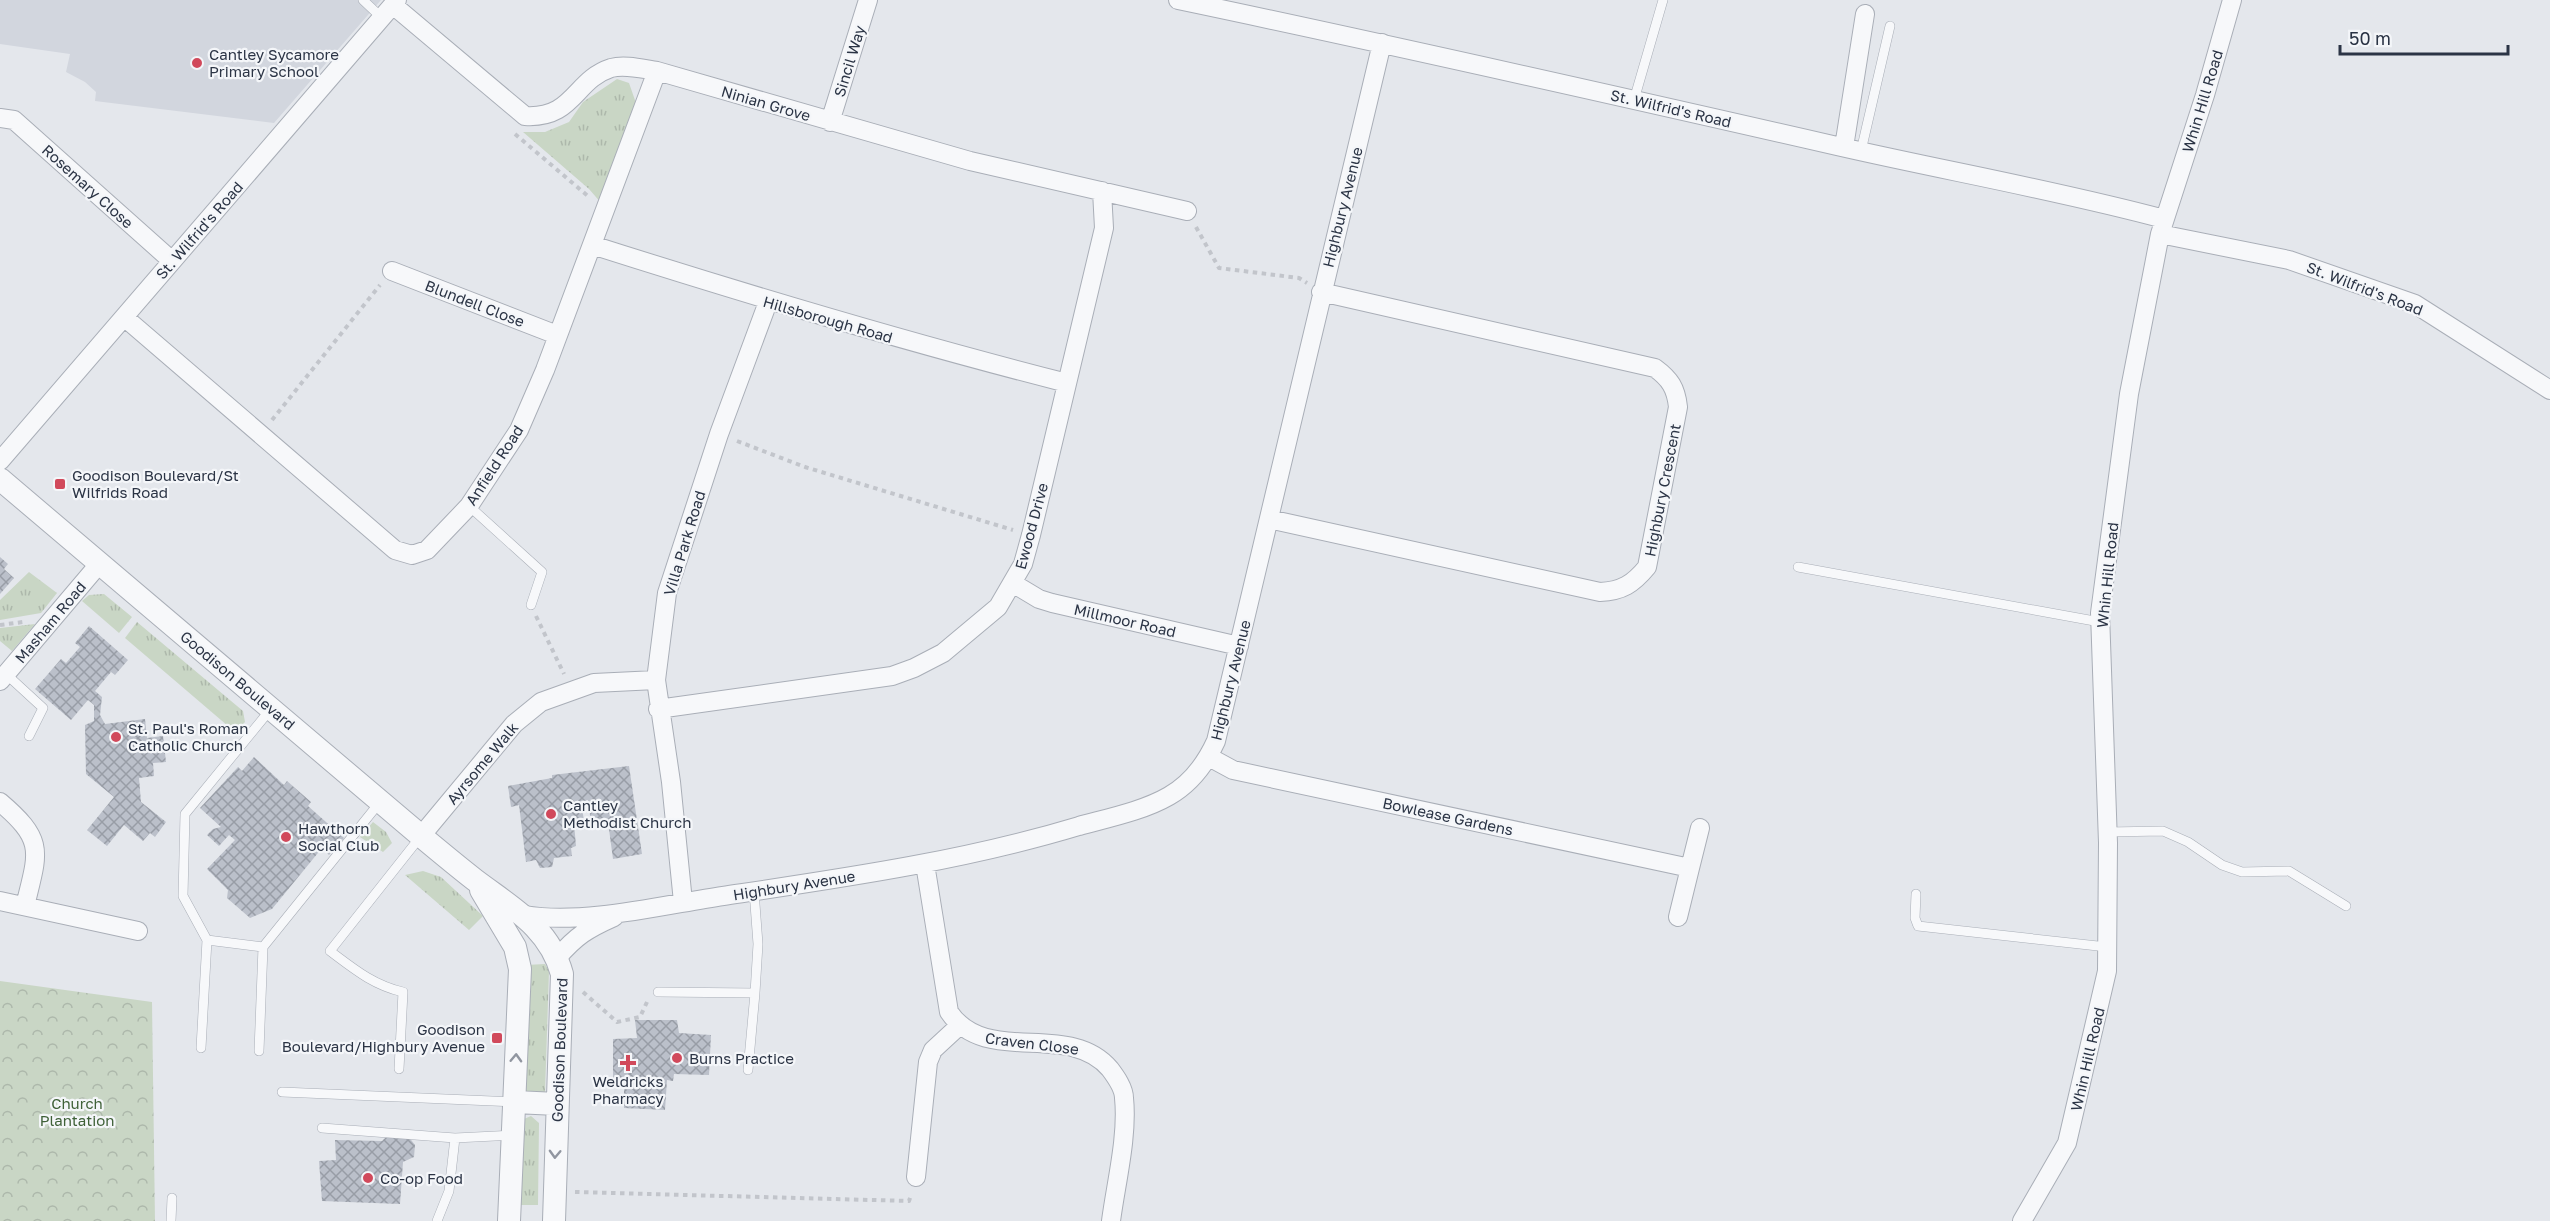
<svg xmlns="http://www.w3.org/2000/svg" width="2550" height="1221" font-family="'Golos Text',sans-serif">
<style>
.built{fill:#d2d6de}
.grass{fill:url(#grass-tufts)}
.forest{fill:url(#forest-crowns)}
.building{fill:url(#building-cross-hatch)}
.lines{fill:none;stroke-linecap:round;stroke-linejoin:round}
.service-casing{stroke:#a9aeb7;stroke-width:10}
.minor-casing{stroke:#a9aeb7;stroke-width:20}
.tertiary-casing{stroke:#a9aeb7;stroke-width:24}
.path{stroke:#c2c5cb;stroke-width:4;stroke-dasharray:4.5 4.5;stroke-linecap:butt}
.service{stroke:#f7f8fa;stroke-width:9}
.minor{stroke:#f7f8fa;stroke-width:18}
.tertiary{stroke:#f7f8fa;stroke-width:22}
.oneway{stroke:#9196a0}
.poi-dot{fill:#d1495b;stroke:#f4f6f9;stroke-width:2}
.labels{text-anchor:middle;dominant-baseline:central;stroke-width:4.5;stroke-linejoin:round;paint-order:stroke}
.poi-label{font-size:15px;fill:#2b3445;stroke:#f4f6f9;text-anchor:start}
.street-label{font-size:15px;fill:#2b3445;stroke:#f4f6f9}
.park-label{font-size:15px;fill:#3f6138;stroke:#f4f6f9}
</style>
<defs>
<pattern id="grass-tufts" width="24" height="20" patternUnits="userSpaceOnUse" patternTransform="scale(1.5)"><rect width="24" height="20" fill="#c9d6c5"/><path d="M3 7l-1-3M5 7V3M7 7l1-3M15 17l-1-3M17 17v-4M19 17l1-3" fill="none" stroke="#adb8ab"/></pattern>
<pattern id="forest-crowns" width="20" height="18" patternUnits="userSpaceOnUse" patternTransform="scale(1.5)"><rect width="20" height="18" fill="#c9d6c5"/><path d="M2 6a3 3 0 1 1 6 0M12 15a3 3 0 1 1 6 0" fill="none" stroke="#adb8ab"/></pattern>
<pattern id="building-cross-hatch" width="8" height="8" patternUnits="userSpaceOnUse" patternTransform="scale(1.5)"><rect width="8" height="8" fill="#bbc0ca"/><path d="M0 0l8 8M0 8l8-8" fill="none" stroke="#989da6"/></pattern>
</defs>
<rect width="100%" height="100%" fill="#e4e7ec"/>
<path class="built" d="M0,0H381L274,123L95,101L96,92L85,82L66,72L70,54L0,44Z"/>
<path class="grass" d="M617,79L629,83L636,103L602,204L589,189L523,132H545L569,122L583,102Z
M29,572L57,593L41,613L0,620V600Z
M104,594L132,617L119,633L82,601L89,595Z
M137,622L243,711L245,722L235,732L125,638Z
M35,624L12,651L0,641V628Z
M373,822L386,832L392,843L383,852L360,837Z
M423,871L441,877L483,916L469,930L405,875Z
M545,964L549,971L545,1093L525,1095L526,965Z
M531,1116L539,1123L538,1205H519L524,1119Z"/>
<path class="forest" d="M0,981L152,1002L155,1221H0Z"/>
<path class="building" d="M0,557L8,564L4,569L14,578L0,594Z
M89,626L128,660L115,675L111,672L95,691L102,697L100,715L105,724L145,719L147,738L163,736L166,762L153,763L154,776L139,778L141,802L166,822L155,837L150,833L143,841L124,825L107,846L87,830L114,797L86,774L85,725L94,721V705L88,700L71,720L35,689L61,659L66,663L80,647L75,643Z
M254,757L284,785L287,781L311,802L308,806L344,838L329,855L322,848L272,909L250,918L227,898L228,890L207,869L235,840L229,835L219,846L207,835L213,829L221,827L200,808L238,767L242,771Z
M629,766L642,854L613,859L608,822L591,823L588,800L581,802L584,821L574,823L576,846L571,848L572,856L554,858L552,867L540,868L536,860L526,862L519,805L511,807L508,786L552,778V775Z
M635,1020H677L679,1033L711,1035L709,1075L674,1074L673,1081L667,1080L665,1110L624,1108V1083L613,1082V1039L637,1038Z
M387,1136H408L415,1145L414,1157L403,1162L400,1204L322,1201L319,1161L336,1160L335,1140L382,1141Z"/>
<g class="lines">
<defs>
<path id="service" d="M363,0L382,18
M1634,100L1663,0
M1861,151L1890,26
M469,506L542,572L531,605
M1798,567L2100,622
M6,674L43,708L29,736
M2108,832L2163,831L2188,842L2222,865L2242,872L2289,871L2346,906
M1916,894L1915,918L1918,926L2107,947
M263,947L380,802
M658,992L755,993L758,944L754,891
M201,1048L207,940
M259,1051L263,947L207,940L183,896L185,814L270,710
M399,1069L403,992C373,985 354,969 330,951L421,836
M748,1070L755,993
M282,1092L515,1102
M322,1128L455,1138
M171,1221L172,1198
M437,1221L449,1191L455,1138L514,1135"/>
<path id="minor" d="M1178,0C1398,46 1618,96 1837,146C1946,171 2056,190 2164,219
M393,5L525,116C574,119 574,80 611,68C625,64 643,69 657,71L970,161L1187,211
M0,118L14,120L172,261
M830,122L868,0
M1844,147L1865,14
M2160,234L2289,260L2415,304L2550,390
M592,245C749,295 906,342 1067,383
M392,271L557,335
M124,317L395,550L412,555L427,550L469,506L519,430L545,370L657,71
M0,461L397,0
M1269,519L1600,592C1622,591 1633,584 1647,567L1678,407C1676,388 1670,379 1655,368L1321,292
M1014,584L1039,599L1052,603L1239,646
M0,681L100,563
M658,709L892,676L914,668L943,653L998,607L1023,564L1031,535L1104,228L1102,191
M1209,757L1233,770L1690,868L1678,917
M0,802C46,841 38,852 25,906
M421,836L514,724L541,702L594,683L656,680
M925,864L949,1012C986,1067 1069,1020 1110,1069C1116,1077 1124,1088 1124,1098C1128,1136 1116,1183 1111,1221
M1690,868L1700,828
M0,901L138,931
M683,902L671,782L656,680L667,593L719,434L768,302
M524,915C584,925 663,905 723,896C843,878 963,861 1079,826C1108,818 1143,811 1169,796C1190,784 1206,763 1216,741L1382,43
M557,958C576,936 587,929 614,917
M916,1177L928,1062L933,1050L959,1026
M2022,1221L2067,1143L2107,971L2108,843L2100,613L2129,394L2160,234L2205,95L2232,0"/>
<path id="tertiary" d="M0,479L421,836C439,851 457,866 475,880C512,908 549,927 562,974L554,1221
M481,890L515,947L520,969L509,1221
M515,1102L557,1104"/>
</defs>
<use href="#service" class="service-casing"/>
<use href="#minor" class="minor-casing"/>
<use href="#tertiary" class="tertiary-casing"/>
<path class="path" d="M515,134L589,197
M1196,227L1219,268L1299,278L1307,283
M272,420L380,285
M737,441L805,467L1013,530
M536,616L564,674
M0,625L23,622
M583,992L617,1022L640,1017L647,1002
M575,1192L909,1201L911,1195"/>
<use href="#service" class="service"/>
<use href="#minor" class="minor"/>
<use href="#tertiary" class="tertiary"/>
</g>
<defs><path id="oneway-chevron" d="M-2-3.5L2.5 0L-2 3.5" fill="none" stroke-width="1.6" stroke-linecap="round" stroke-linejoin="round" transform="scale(1.5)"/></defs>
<g class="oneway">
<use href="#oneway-chevron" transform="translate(516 1058) rotate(-88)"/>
<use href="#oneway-chevron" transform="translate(555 1154) rotate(92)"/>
</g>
<g class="poi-dot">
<circle cx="197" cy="63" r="6"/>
<rect x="54" y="478" width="12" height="12" rx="3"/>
<circle cx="116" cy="737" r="6"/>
<circle cx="551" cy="814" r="6"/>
<circle cx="286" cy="837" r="6"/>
<rect x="491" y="1032" width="12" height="12" rx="3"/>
<circle cx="677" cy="1058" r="6"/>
<path d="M625 1054h6v6h6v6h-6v6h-6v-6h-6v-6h6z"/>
<circle cx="368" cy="1178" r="6"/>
</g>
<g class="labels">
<g class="poi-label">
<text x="209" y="54">Cantley Sycamore<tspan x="209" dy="17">Primary School</tspan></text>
<text x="72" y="475">Goodison Boulevard/St<tspan x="72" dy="17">Wilfrids Road</tspan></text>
<text x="128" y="728">St. Paul's Roman<tspan x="128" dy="17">Catholic Church</tspan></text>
<text x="563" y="805">Cantley<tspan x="563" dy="17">Methodist Church</tspan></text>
<text x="298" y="828">Hawthorn<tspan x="298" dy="17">Social Club</tspan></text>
<text x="485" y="1029" text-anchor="end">Goodison<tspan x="485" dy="17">Boulevard/Highbury Avenue</tspan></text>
<text x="689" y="1058">Burns Practice</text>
<text x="628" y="1081" text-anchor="middle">Weldricks<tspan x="628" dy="17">Pharmacy</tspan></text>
<text x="380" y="1178">Co-op Food</text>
</g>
<g class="street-label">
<text transform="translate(849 61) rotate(-73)">Sincil Way</text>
<text transform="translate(2202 101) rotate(-73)">Whin Hill Road</text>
<text transform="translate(766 103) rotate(16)">Ninian Grove</text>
<text transform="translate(1671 108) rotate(13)">St. Wilfrid's Road</text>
<text transform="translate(88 186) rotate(42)">Rosemary Close</text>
<text transform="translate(1342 207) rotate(-76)">Highbury Avenue</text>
<text transform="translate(199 230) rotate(-49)">St. Wilfrid's Road</text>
<text transform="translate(2365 288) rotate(21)">St. Wilfrid's Road</text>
<text transform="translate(475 303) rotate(21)">Blundell Close</text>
<text transform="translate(828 319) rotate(16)">Hillsborough Road</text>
<text transform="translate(494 465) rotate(-57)">Anfield Road</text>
<text transform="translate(1662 490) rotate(-79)">Highbury Crescent</text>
<text transform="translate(1031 526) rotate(-75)">Ewood Drive</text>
<text transform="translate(684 543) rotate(-73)">Villa Park Road</text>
<text transform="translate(2107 575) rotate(-84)">Whin Hill Road</text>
<text transform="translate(1125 620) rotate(13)">Millmoor Road</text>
<text transform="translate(50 622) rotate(-50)">Masham Road</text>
<text transform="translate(238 680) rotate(40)">Goodison Boulevard</text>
<text transform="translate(1230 680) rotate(-76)">Highbury Avenue</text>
<text transform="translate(482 763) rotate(-50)">Ayrsome Walk</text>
<text transform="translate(1448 816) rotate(12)">Bowlease Gardens</text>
<text transform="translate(794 885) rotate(-9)">Highbury Avenue</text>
<text transform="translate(1032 1043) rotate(7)">Craven Close</text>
<text transform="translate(559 1050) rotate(-88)">Goodison Boulevard</text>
<text transform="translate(2087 1059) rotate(-77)">Whin Hill Road</text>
</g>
<g class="park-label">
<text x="77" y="1103">Church<tspan x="77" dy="17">Plantation</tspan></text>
</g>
</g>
<path d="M2340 45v9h168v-9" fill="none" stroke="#2b3445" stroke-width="3"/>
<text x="2349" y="45" font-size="18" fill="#2b3445" stroke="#f4f6f9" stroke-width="4.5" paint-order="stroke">50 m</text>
</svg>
